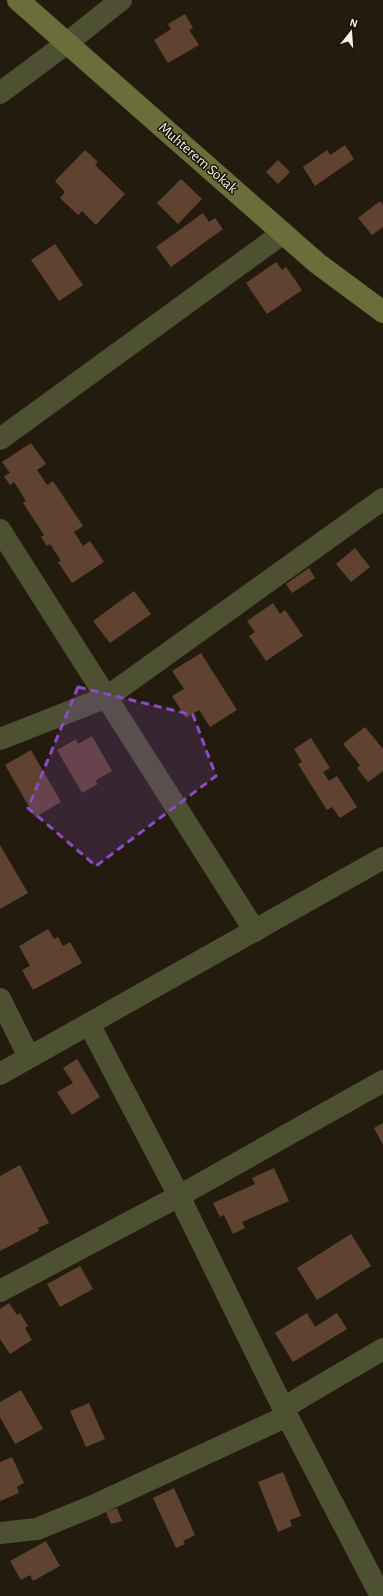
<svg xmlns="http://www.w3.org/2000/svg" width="383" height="1596" font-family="'Alegreya Sans',sans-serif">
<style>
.building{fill:#604231}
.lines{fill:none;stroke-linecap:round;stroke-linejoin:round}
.street{stroke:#4d5131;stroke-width:22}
.secondary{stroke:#696e3a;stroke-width:22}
.marked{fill:#8e4ac5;fill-opacity:0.2;stroke:#8e4ac5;stroke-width:3;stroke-dasharray:8 5;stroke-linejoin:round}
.labels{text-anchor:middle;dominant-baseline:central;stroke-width:3;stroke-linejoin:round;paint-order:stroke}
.street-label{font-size:15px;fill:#f8f3ea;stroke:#191306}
</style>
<rect width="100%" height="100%" fill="#231c0e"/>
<path class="building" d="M185,14L193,28L189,30L199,45L168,63L154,40L171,29L168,24Z
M345,145L354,159L315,186L303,167L327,150L330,155Z
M85,150L98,162L95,165L125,194L96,225L82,211L78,215L60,198L65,192L55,181Z
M278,160L290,172L278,184L266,172Z
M181,179L202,199L178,224L157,203Z
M380,201L383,205V227L372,235L358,218Z
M203,213L209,222L215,218L223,229L171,267L156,247Z
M55,244L83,285L59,301L31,260Z
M276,262L282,270L286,267L302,290L267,314L246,283Z
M31,443L46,464L37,470L47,485L53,481L83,526L74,532L83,546L90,541L104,562L72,583L58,562L61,561L50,544L47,546L41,537L44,535L23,503L26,501L14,482L10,485L4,476L10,473L2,462Z
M355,548L370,567L351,582L336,564Z
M309,568L315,578L292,593L286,584Z
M134,591L151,614L110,643L93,621Z
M273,603L280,614L285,610L303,636L266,661L249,636L255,632L247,621Z
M201,653L237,710L210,727L199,710L186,718L172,696L184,689L172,671Z
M365,727L383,749V771L368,782L357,768L360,765L343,744Z
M92,736L112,771L95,781L98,784L82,793L57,750L76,739L78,744Z
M311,738L330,768L323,772L329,781L337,776L357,807L340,818L332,807L327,810L298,764L302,762L294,749Z
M31,750L61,802L35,817L5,765Z
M0,845L28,893L0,909Z
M48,929L54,939L58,937L63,946L70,942L82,963L33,990L22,970L30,966L19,946Z
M77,1059L100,1097L72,1115L57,1092L73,1083L63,1068Z
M383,1123V1145L374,1128Z
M20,1165L49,1223L38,1228L39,1231L0,1251V1176Z
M274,1168L289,1201L242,1222L245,1228L233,1234L224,1215L220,1217L213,1203L255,1184L252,1178Z
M351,1234L371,1266L317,1300L297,1268Z
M80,1266L93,1289L60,1307L47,1284Z
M9,1303L17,1315L20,1313L28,1326L25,1328L32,1340L10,1354L0,1339V1309Z
M307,1313L315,1327L337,1313L347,1329L293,1362L275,1333Z
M21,1390L43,1429L15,1444L0,1417V1402Z
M89,1403L105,1439L86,1447L70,1411Z
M12,1457L24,1483L17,1487L19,1493L0,1501V1462Z
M283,1472L301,1516L290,1520L292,1526L278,1532L258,1482Z
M174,1488L195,1535L183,1541L185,1544L176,1548L153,1498Z
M117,1508L122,1521L111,1524L106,1512Z
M46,1541L60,1566L33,1581L30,1575L21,1580L10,1561Z"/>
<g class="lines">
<path class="street" d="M0,93L67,43L121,0
M0,439L283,233
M0,530L255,931
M0,739L107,697L383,499
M0,999L29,1057
M89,1024L179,1196L287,1416L381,1596
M0,1074L383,858
M0,1291L179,1196L383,1081
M283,1408L383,1349
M0,1533L37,1529L93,1506L287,1416"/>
<path class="secondary" d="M18,0L317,263L383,312"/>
</g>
<path class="marked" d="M78,687L193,715L216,776L96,866L28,808Z"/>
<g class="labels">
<g class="street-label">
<text transform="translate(198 158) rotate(41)">Muhterem Sokak</text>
</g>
</g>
<g transform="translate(351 32) rotate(17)" stroke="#191306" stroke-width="3" paint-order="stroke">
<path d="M0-3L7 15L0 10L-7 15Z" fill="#f8f3ea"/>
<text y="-6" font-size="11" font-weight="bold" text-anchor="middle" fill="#f8f3ea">N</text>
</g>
</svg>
